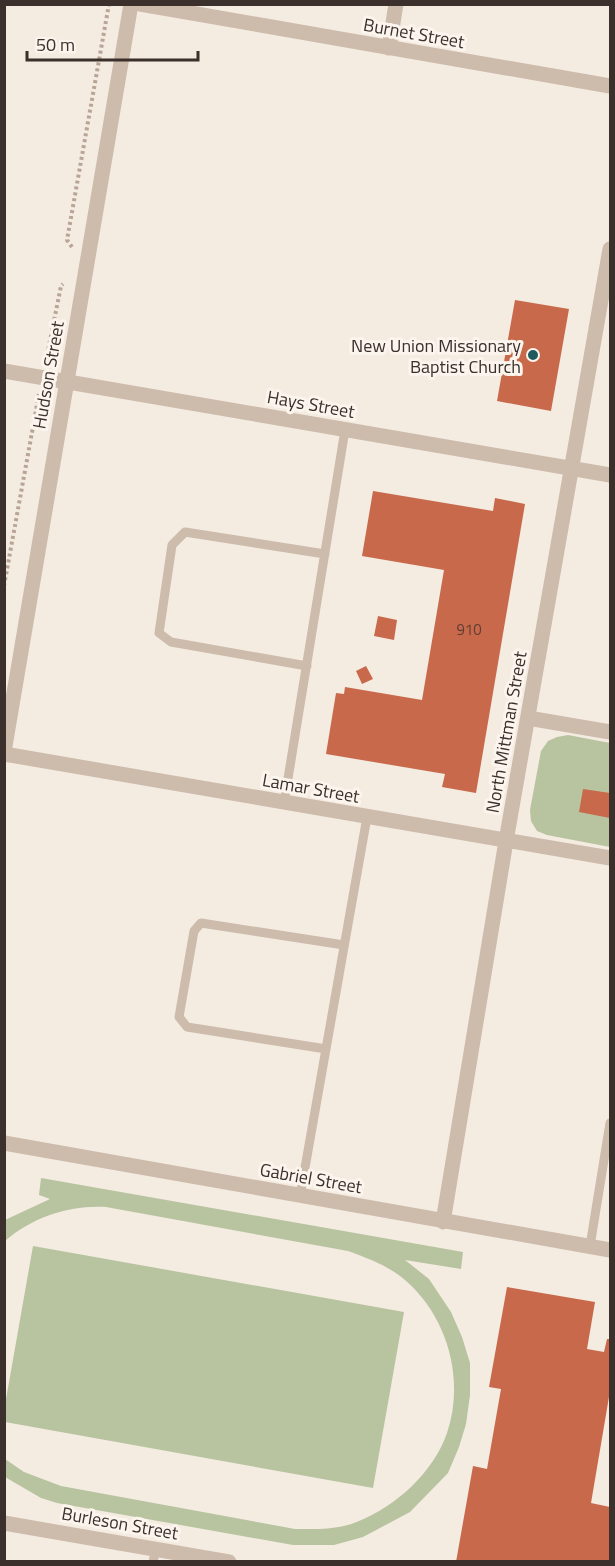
<svg xmlns="http://www.w3.org/2000/svg" width="615" height="1566" font-family="'Titillium Web',sans-serif">
<style>
.green{fill:#b8c4a0}
.building{fill:#c8694b}
.lines{fill:none;stroke-linecap:round;stroke-linejoin:round}
.path{stroke:#b9a596;stroke-width:4;stroke-dasharray:3 3;stroke-linecap:butt}
.service{stroke:#cdbbac;stroke-width:9}
.minor{stroke:#cdbbac;stroke-width:15}
.tertiary{stroke:#cdbbac;stroke-width:15}
.poi-dot{fill:#1f5a5e;stroke:#fbf5ee;stroke-width:2}
.labels{text-anchor:middle;dominant-baseline:central;stroke-width:6;stroke-linejoin:round;paint-order:stroke}
.number-label{font-size:15px;fill:#5e3e33}
.street-label{font-size:18px;fill:#3b302b;stroke:#fbf5ee}
.poi-label{font-size:18px;fill:#3b302b;stroke:#fbf5ee;text-anchor:end}
</style>
<rect width="100%" height="100%" fill="#f4ebe1"/>
<path class="green" d="M568,735L610,743V847L547,835L537,831L531,821L530,810L541,751L548,741L557,737Z
M41,1178L463,1252L461,1269L405,1260L429,1279L451,1312L462,1337L470,1363V1395L466,1424L459,1447L448,1473L410,1512L363,1537L334,1545H293L57,1503L41,1498L5,1477V1459L24,1472L61,1486L295,1529C317,1529 339,1530 359,1521C396,1506 433,1473 447,1433C465,1380 448,1317 405,1280C389,1266 367,1258 348,1251L106,1207C69,1205 33,1217 5,1241V1220L50,1199L39,1195Z
M33,1246L404,1312L373,1488L5,1422V1405Z"/>
<path class="building" d="M515,300L569,309L551,411L497,401Z
M373,491L493,511L495,498L525,504L476,793L442,787L445,774L326,754L336,693L344,694L345,687L422,700L444,570L362,556Z
M378,616L397,620L394,640L374,636Z
M366,666L373,679L362,684L356,671Z
M583,789L610,793V818L579,812Z
M507,1287L595,1302L587,1349L604,1352L607,1339H610V1391L591,1503L610,1507V1562H456L473,1466L487,1469L501,1389L489,1387Z"/>
<g class="lines">
<path class="path" d="M72,247L67,240L109,4
M46,361L61,286L63,284
M4,586L39,394"/>
<path class="service" d="M307,666L171,642L159,633L172,545L185,532L325,554
M284,803L345,430
M326,1049L187,1027L179,1017L194,931L201,923L344,945
M300,1196L367,817
M590,1246L610,1123
M153,1562L156,1548"/>
<path class="minor" d="M140,4L610,86
M389,48L396,4
M528,718L610,732
M4,752L131,4
M4,754L610,858
M4,1143L610,1250
M443,1222L506,841L610,249
M4,1523L229,1562"/>
<path class="tertiary" d="M4,371L610,475"/>
</g>
<circle class="poi-dot" cx="533" cy="355" r="6"/>
<g class="labels">
<g class="number-label">
<text x="469" y="629">910</text>
</g>
<g class="street-label">
<text transform="translate(414 33) rotate(10)">Burnet Street</text>
<text transform="translate(48 375) rotate(-80)">Hudson Street</text>
<text transform="translate(311 404) rotate(10)">Hays Street</text>
<text transform="translate(506 732) rotate(-80)">North Mittman Street</text>
<text transform="translate(311 788) rotate(10)">Lamar Street</text>
<text transform="translate(311 1178) rotate(10)">Gabriel Street</text>
<text transform="translate(120 1523) rotate(10)">Burleson Street</text>
</g>
<g class="poi-label">
<text x="521" y="345">New Union Missionary<tspan x="521" dy="21">Baptist Church</tspan></text>
</g>
</g>
<rect width="615" height="1566" fill="none" stroke="#3b302b" stroke-width="12"/>
<path d="M27 51v9h171v-9" fill="none" stroke="#3b302b" stroke-width="3"/>
<text x="36" y="51" font-size="18" fill="#3b302b" stroke="#fbf5ee" stroke-width="4.5" paint-order="stroke">50 m</text>
</svg>
